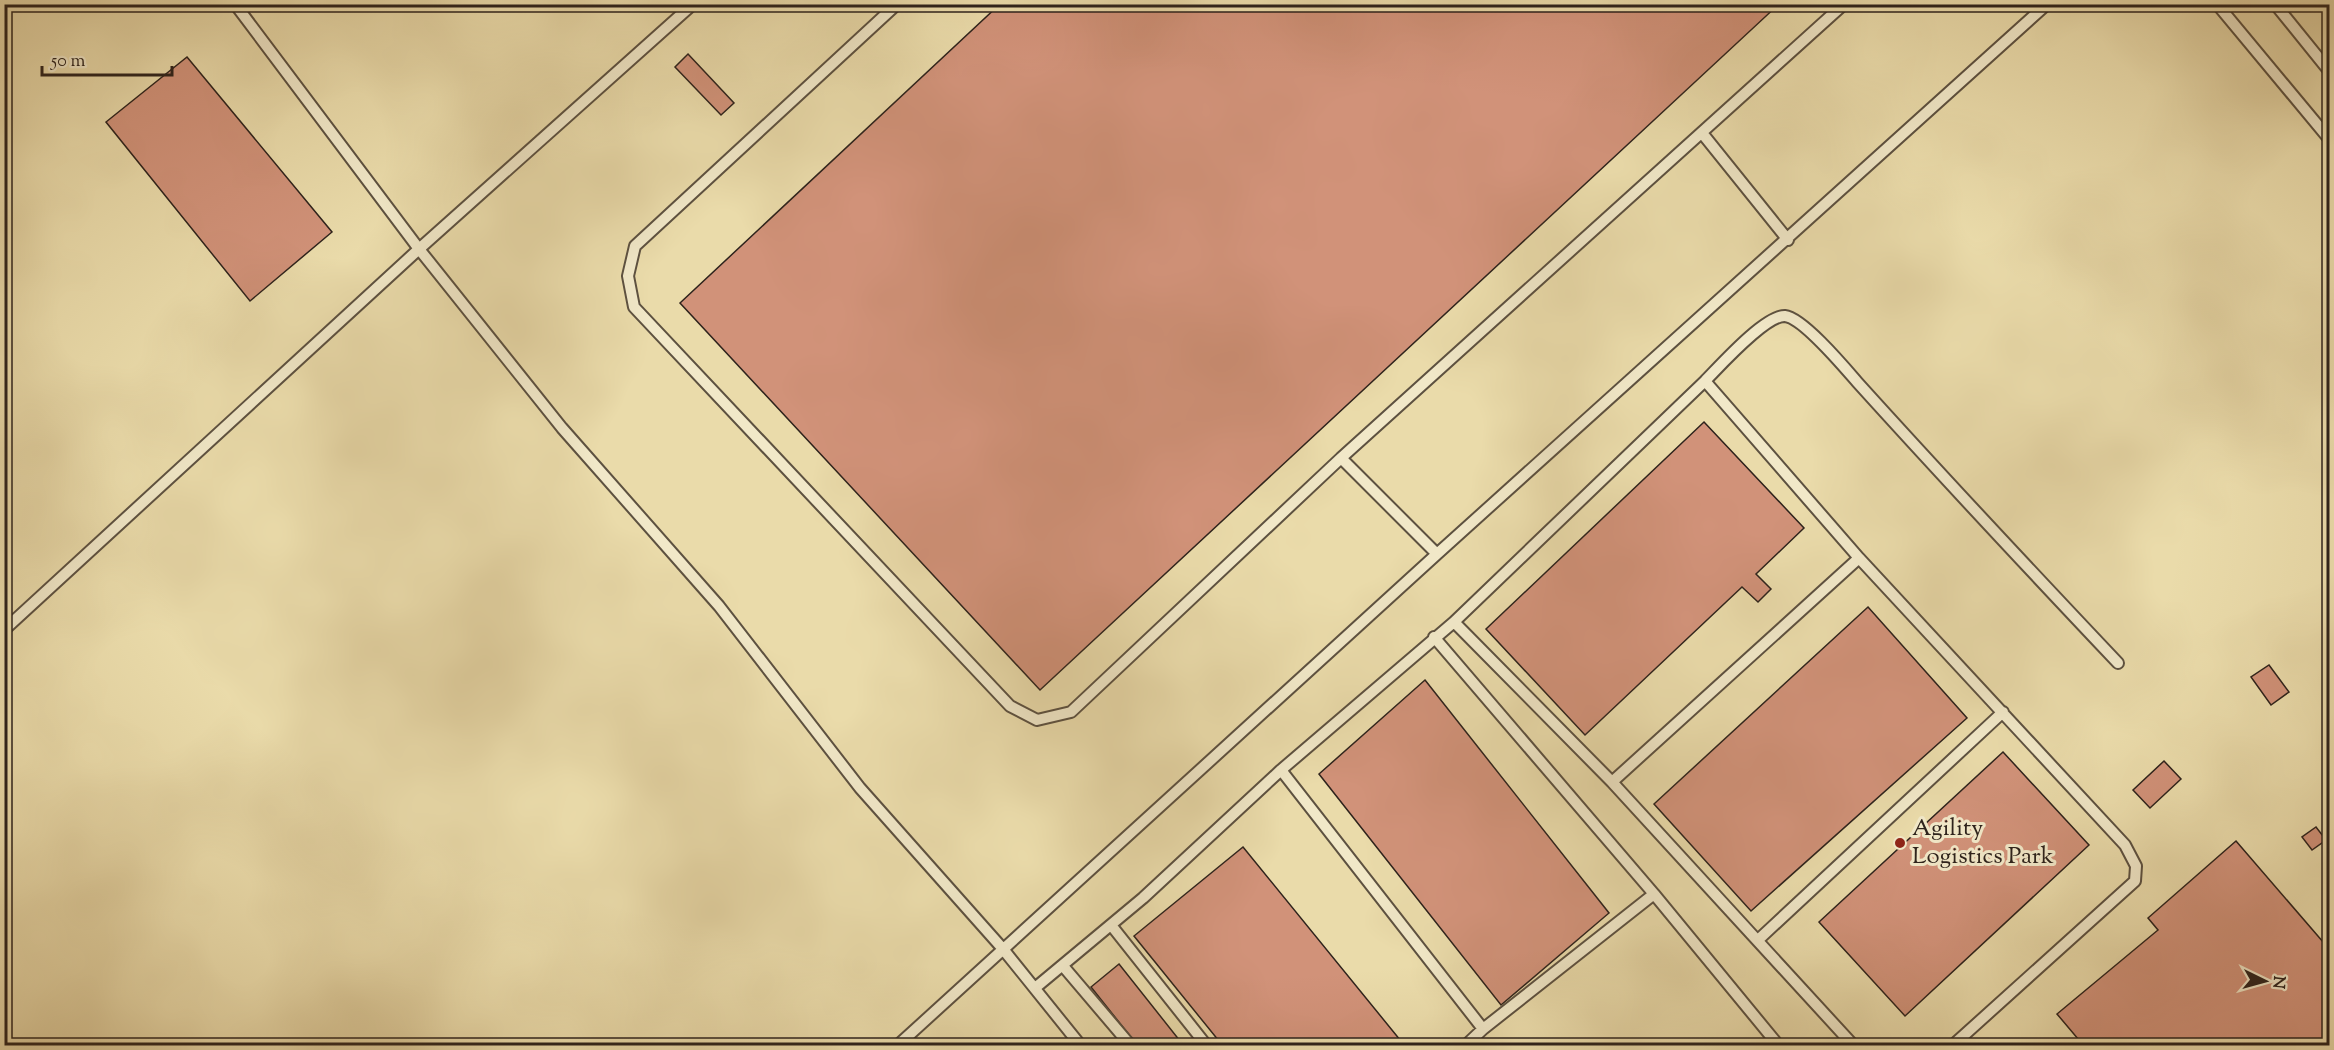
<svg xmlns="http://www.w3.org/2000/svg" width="2334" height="1050" font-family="'Sorts Mill Goudy',serif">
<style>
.building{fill:#d19279;stroke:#2e231c;stroke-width:1.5}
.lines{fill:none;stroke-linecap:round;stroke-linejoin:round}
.lane-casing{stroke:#5d5140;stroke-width:14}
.lane{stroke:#f1e8c8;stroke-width:10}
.poi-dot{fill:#8f2418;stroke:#f1e8c8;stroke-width:2}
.labels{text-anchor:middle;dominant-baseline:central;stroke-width:6;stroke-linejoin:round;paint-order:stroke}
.poi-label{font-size:24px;fill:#2e231c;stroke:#f1e8c8;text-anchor:start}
</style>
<rect width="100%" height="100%" fill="#eadbaa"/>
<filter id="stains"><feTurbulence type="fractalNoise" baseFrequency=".00333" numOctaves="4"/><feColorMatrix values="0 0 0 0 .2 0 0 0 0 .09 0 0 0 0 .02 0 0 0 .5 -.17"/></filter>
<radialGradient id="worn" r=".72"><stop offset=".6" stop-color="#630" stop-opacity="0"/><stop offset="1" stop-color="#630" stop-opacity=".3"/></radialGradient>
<path class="building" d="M1000,4H1779L1040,690L680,303Z
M688,54L734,103L721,115L675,67Z
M187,57L332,232L250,301L106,122Z
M1704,422L1804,528L1756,574L1771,589L1758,602L1742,587L1585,735L1486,629Z
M1868,607L1967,718L1751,911L1654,804Z
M2269,665L2289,692L2271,705L2251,677Z
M1425,680L1609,913L1501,1005L1319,774Z
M2003,752L2089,845L1905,1016L1819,922Z
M2164,761L2181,779L2150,808L2133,790Z
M2316,827L2326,840L2312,850L2302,837Z
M2236,841L2330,950V1046H2084L2057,1014L2158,930L2148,918Z
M1243,847L1405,1046H1223L1134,936Z
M1119,964L1184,1046H1138L1091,987Z"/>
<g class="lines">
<defs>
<path id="lane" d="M235,4L419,249L562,428L719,606L860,788L1003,949L1081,1046
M897,4L635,246L628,276L634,307L1010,706L1037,720L1071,712L1341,458L1437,554
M2217,4L2330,140
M2275,4L2330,72
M1702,133L1788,240
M1705,381C1719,367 1765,315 1785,316C1803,318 1845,368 1858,383C1943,477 2030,570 2118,663
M1341,458L1844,4
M4,630L419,249L693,4
M1281,770L1483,1029L1654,894L1434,637
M1612,782L1859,558
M1654,894L1779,1046
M1111,925L1207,1046
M1758,940L2003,712
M1063,966L1131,1046
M1035,988L1143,898L1281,770L1454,622
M897,1046L1437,554L2047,4
M1465,1046L1483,1029
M1854,1046L1612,782L1454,622L1705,381L1859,558L2125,845L2136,866L2135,881L1952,1046"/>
</defs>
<use href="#lane" class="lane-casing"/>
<use href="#lane" class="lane"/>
</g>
<circle class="poi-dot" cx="1900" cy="843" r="6"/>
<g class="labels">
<g class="poi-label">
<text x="1912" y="829">Agility<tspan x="1912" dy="28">Logistics Park</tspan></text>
</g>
</g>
<rect width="2334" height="1050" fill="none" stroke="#eadbaa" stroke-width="24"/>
<rect x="6" y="6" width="2322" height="1038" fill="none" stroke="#2e231c" stroke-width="3"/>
<rect x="12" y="12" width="2310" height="1026" fill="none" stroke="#2e231c" stroke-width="1.5"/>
<g transform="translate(2265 981) rotate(95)" stroke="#f1e8c8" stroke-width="4.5" paint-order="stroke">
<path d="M0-4.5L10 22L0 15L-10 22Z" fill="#2e231c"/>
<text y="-9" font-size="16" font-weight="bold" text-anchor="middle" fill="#2e231c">N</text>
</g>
<path d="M42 66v9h130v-9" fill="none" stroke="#2e231c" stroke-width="3"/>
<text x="51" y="66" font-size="18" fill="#2e231c" stroke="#f1e8c8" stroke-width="4.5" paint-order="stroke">50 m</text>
<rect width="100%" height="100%" filter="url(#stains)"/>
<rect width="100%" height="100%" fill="url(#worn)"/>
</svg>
